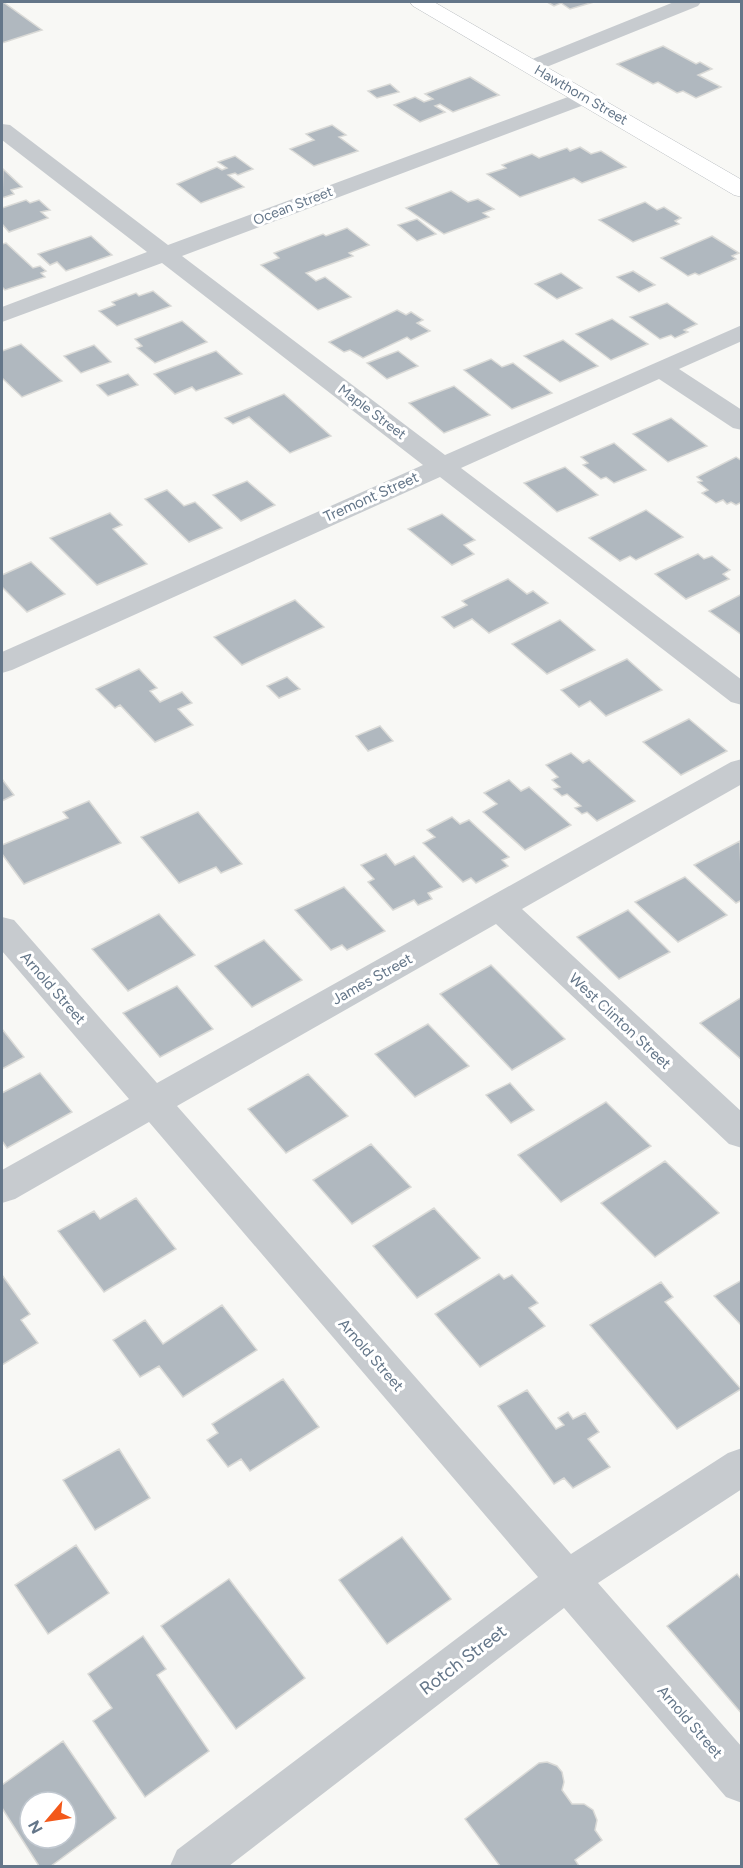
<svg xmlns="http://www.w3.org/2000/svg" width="743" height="1868" font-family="Figtree,sans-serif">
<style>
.building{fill:#b0b8bf;stroke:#dadad7;stroke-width:1.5;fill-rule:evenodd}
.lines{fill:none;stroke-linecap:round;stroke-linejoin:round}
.major-casing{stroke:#babec2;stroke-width:1}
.minor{fill:#c7cbcf;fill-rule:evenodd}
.major{fill:#fff;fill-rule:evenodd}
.labels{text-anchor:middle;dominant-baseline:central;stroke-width:6;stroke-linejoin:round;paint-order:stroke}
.far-street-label{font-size:14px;fill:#647689;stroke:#fff}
.street-label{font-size:15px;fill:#647689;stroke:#fff}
.near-street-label{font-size:18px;fill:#647689;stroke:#fff}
</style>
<rect width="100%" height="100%" fill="#f8f8f5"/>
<path class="building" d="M2,2H3L42,30L2,43Z
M547,2H594L570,9L561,3L554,6Z
M663,46L696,64L700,62L712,69L698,75L721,87L696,98L683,91L677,93L658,82L653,84L617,64Z
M470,77L499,95L453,112L440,104L435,106L445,112L420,122L394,105L415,97L424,102L433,99L425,94Z
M390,84L399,92L377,98L368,91Z
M332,125L346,135L339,137L358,151L314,166L290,149L314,140L306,134Z
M580,147L591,154L601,151L626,167L582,183L574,178L520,197L487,174L506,168L502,165L532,154L539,158L567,148L570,151Z
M235,156L253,169L238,175L235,173L228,175L244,187L201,203L177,184L217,167L222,170L227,168L218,162Z
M3,169L22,187L11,190L14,194L2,198Z
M451,191L468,202L478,199L494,209L483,213L489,217L444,234L406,208Z
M26,200L30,203L39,200L50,210L41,212L48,218L9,232L2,224V208Z
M645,202L657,210L664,207L681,218L675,221L679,224L633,242L599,220Z
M417,219L436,234L417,241L398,225Z
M347,228L369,245L349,253L353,256L306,273L316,281L325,277L351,297L318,310L261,265L279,258L274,253L323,234L326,236Z
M91,236L112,255L66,271L57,262L50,265L38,254Z
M712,236L739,253L732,256L736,259L699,275L695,273L688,276L661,258Z
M6,243L33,268L40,266L46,271L41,273L45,277L5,290L2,287V244Z
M633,271L655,285L639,292L617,277Z
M561,273L582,288L557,299L535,284Z
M153,291L171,306L117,326L99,311L115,305L112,302L136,293L139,296Z
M667,303L697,324L684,330L688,332L675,338L671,335L660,339L630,317Z
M397,310L406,315L411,312L423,320L417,323L430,331L411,340L407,337L363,358L350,350L344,352L329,342Z
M612,319L648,344L611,360L576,334Z
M182,321L207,342L155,363L137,348L142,346L135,339Z
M563,340L598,366L560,382L524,356Z
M21,344L62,381L22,397L2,378V351Z
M94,345L111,362L81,373L64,356Z
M216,351L242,374L196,391L192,387L175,394L154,374Z
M398,351L418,366L387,379L367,363Z
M491,359L502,367L513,363L552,393L512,409L464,370Z
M128,374L138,385L108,396L97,385Z
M454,386L490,415L444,433L409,403Z
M284,394L331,436L290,453L249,417L233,424L225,418Z
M671,418L707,446L668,462L633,434Z
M614,443L646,470L614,483L606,477L601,479L583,465L588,463L581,457Z
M736,457L742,461V502L736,505L731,502L727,504L723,500L716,503L702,493L708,490L698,482L702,481L697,477Z
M565,467L598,495L557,512L524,483Z
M247,481L275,505L241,521L213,495Z
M167,490L184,506L195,502L222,528L189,542L145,499Z
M646,510L683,537L636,560L630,556L620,561L589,538Z
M110,513L122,525L113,529L147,564L97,585L50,538Z
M442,514L475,540L464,545L474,554L452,565L408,529Z
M698,554L704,559L712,556L730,570L723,574L729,579L686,599L655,574Z
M31,562L65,594L27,612L2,587V575Z
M508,579L527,594L533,591L548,603L489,633L472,619L454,628L442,617L467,605L462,601Z
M742,594V635L709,611Z
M295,600L324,627L242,665L214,637Z
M560,620L595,650L547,674L512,644Z
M627,659L662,690L606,716L590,701L579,707L561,690Z
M139,669L157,688L150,691L160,702L182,692L192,703L178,709L193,725L155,742L120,705L115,708L96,689Z
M287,677L300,689L279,698L267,686Z
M689,719L727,751L681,775L643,742Z
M380,726L393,741L368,751L356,736Z
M571,753L583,763L589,760L635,801L597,821L587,812L582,814L575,808L581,806L567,794L562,796L554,789L560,787L552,780L558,777L546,765Z
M2,779L14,795L2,801Z
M509,780L521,791L529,787L571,825L525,850L483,812L497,804L484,793Z
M89,801L121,843L24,884L2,854V845L68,818L63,812Z
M198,812L242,864L221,873L216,867L179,883L141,837Z
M452,817L460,824L469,820L509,857L502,860L508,866L476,883L471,878L463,882L423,843L435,837L427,830Z
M740,841L742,900L736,903L694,865Z
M386,854L395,865L414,856L442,887L428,893L432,899L418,905L414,900L393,910L368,882L374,879L361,865Z
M685,877L727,915L678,942L635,902Z
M344,887L385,931L347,950L342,945L331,950L295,910Z
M628,910L670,952L619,979L577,937Z
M159,914L195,955L128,991L92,949Z
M264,940L302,980L252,1007L215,966Z
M491,965L565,1039L512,1070L440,994Z
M177,986L213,1029L160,1057L123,1013Z
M742,997V1060L700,1023Z
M428,1024L469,1066L415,1097L375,1054Z
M2,1029L24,1057L2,1069Z
M40,1073L72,1112L7,1148L2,1141V1093Z
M308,1074L348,1116L286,1153L248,1109Z
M510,1083L534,1110L511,1123L486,1095Z
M606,1102L651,1146L561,1202L518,1155Z
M371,1144L411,1187L352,1224L313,1180Z
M665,1161L719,1213L655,1257L601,1203Z
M136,1198L176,1249L104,1292L58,1231L94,1211L100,1219Z
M434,1208L480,1258L417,1298L373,1246Z
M499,1274L504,1279L512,1275L538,1303L529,1308L545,1326L480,1367L435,1314Z
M2,1275L30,1314L21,1320L38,1343L2,1365Z
M742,1280V1326L714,1296Z
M661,1282L673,1297L665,1302L741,1389L677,1429L590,1325Z
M222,1305L257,1350L183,1397L159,1366L140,1377L113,1340L145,1320L163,1344Z
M283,1379L319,1427L250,1471L241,1459L228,1467L207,1440L218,1433L212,1424Z
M527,1390L556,1429L564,1425L558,1418L568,1412L573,1419L585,1413L599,1432L588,1439L610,1467L573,1488L564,1478L554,1484L498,1406Z
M119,1449L150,1498L95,1530L63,1480Z
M402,1537L451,1599L387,1644L339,1580Z
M76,1545L109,1593L48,1634L15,1585Z
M737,1574L742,1580V1714L667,1626Z
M229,1579L305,1678L236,1729L161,1626Z
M143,1636L166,1669L157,1675L209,1751L145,1797L93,1721L112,1708L88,1674Z
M63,1741L116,1818L51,1866H39L2,1808V1785ZM30,1802H66V1838H30Z
M547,1762L557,1766L562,1772L564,1782L562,1790L572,1804H584L593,1810L597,1820L595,1830L602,1840L575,1860L579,1866H500L465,1819L539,1763Z"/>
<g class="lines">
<defs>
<path id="major" d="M410,2H434L742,180V197L734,195L413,6Z"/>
</defs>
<use href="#major" class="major-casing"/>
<path class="minor" d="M674,2H701L698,6L539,70L532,72L525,70L521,66L525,62Z
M584,91L592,92L595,97L592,102L182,256L445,455L742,325V341L679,369L742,410V430L733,428L659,379L461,468L742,680V705L731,702L440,477L12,670L2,673V652L423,465L162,263L2,322V307L147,252L2,140V124L10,125L168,245Z
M742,759V784L522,909L742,1112V1148L729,1144L496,924L177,1106L571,1554L728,1453L742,1448V1489L598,1583L742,1747V1803L726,1797L564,1608L229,1866H170L177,1850L538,1577L149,1122L15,1199L2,1203V1170L129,1099L2,951V917L14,920L157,1083L731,762Z"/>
<use href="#major" class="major"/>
</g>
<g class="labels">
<g class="far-street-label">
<text transform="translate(581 95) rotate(30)">Hawthorn Street</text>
<text transform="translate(293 206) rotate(-21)">Ocean Street</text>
<text transform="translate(372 412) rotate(37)">Maple Street</text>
</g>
<g class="street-label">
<text transform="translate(371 497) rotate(-24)">Tremont Street</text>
<text transform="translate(372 979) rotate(-29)">James Street</text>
<text transform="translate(53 988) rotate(49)">Arnold Street</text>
<text transform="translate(620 1021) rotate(43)">West Clinton Street</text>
<text transform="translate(371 1355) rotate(49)">Arnold Street</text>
<text transform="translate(690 1722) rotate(49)">Arnold Street</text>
</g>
<g class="near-street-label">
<text transform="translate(463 1660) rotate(-37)">Rotch Street</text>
</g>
</g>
<rect width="743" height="1868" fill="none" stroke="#647689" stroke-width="6"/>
<g transform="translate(48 1820) rotate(241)"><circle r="28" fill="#ffffff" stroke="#c1c8d0" stroke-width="1.5"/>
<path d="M0-4.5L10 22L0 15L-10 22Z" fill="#f3581a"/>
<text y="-9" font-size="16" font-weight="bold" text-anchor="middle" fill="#647689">N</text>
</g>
</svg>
